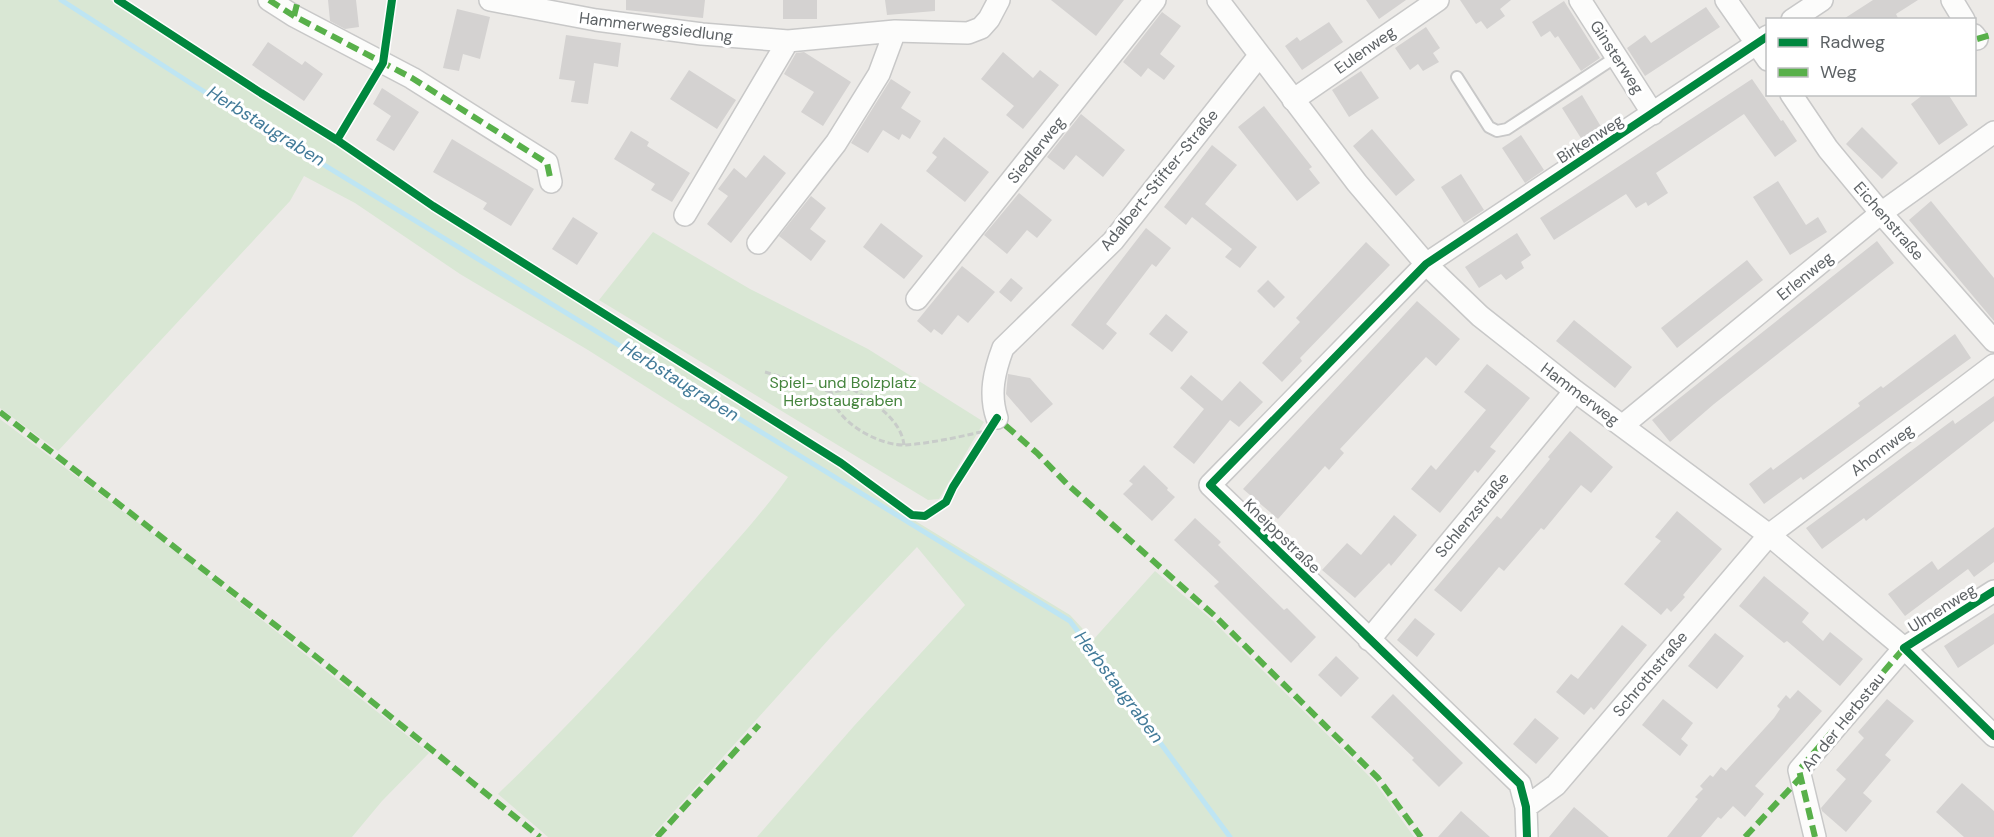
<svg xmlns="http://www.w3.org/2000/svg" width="1994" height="837" font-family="'DM Sans',sans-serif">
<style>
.green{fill:#d9e7d4}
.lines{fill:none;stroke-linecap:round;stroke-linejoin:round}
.stream{stroke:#bee5f3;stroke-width:5}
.building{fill:#d4d2d1}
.service-casing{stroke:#c8c8c8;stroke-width:14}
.minor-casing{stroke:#c8c8c8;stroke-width:24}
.path{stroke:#c8ccc9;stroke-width:3;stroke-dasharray:6 3;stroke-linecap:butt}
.service{stroke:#fcfcfb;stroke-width:10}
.minor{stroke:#fcfcfb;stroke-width:21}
.quiet{stroke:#58b04a;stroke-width:6;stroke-dasharray:12 6;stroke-linecap:butt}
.cycleway-casing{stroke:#fff;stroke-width:11}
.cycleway{stroke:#00873e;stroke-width:8}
.labels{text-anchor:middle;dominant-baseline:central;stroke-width:6;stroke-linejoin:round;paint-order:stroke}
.street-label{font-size:16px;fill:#5d6265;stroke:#fff}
.park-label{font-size:16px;fill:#45843d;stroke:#fff}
.water-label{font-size:18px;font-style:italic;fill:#437b99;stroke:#fff}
</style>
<rect width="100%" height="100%" fill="#eceae7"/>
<path class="green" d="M0,0H110L193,52L260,98L327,138L479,237L694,373L839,466L917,522L1070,615L1093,640L1155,571L1211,619L1374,781L1414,837H757L854,726L965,605L917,547L830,638L651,837H548L498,794C567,727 633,657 696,586C727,552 762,514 788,477L588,350L460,274L355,203L304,176L290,201L58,451L0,408Z
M653,232L750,289L868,349L984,422L939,499L928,500L599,300Z
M0,419L165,543L429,753L382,801L352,837H0Z"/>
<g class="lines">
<path class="stream" d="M61,0L195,86L1070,621L1230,837"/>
</g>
<path class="building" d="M328,0H356L359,27L345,29L330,21Z
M626,0H705L703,18L626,10Z
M783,0H817V19H783Z
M885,0H935V11L887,15Z
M1051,0H1124L1096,36Z
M1366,0H1406L1379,19Z
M1460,0H1511L1500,9L1505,16L1487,29L1481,21L1476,24Z
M1873,0H1918L1896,14L1899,20H1842Z
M1564,1L1600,58L1581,71L1558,36L1555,38L1550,31L1541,37L1532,22Z
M1706,7L1720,27L1645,76L1627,48L1645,35L1651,43Z
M457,9L490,17L480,59L463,54L459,71L443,68Z
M1162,12L1181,26L1160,54L1175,66L1164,80L1148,68L1141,77L1123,62Z
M1329,22L1343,42L1302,70L1285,46L1297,37L1300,41Z
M1426,27L1440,48L1433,53L1439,62L1423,71L1418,64L1410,70L1395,48Z
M566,35L621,43L618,67L594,63L588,104L571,102L575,81L559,79Z
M268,42L302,65L305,61L323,74L304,101L252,65Z
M804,52L851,82L823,126L801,112L814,92L784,74L796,53Z
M1003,52L1033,78L1040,70L1059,85L1023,129L1006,115L1014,106L981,79Z
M689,70L736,100L717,129L670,99Z
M1361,71L1379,98L1349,117L1332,90Z
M891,79L911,92L901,108L921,121L910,139L902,134L899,140L883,130L868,153L851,143Z
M1752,79L1781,121L1783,120L1797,141L1775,157L1744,114L1656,173L1668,193L1648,206L1646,202L1636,208L1626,194L1554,240L1540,218Z
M382,88L419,112L394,151L376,140L391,116L373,104Z
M1924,94H1948L1968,125L1939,145L1911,104Z
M1582,95L1603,130L1584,143L1562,108Z
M1264,106L1312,167L1309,169L1320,183L1297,201L1238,127Z
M1081,114L1125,150L1103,177L1076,155L1064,170L1047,157Z
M1862,127L1898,163L1882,179L1846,144Z
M1372,129L1415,180L1396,196L1353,146Z
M631,131L649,142L647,146L690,173L672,202L651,190L655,184L614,159Z
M1521,135L1544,170L1525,183L1502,148Z
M944,137L989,172L965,202L926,171L937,157L932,153Z
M452,139L534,189L511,226L483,209L487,203L433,172Z
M1212,145L1237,165L1205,204L1257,247L1240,268L1225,257L1232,249L1192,217L1186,225L1164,207Z
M764,155L786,173L731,243L707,224L728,196L718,189L734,168L746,178Z
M1461,174L1484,210L1464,223L1441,187Z
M1778,181L1806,225L1818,217L1827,232L1790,255L1753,197Z
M1019,193L1052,220L1037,238L1027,230L1007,254L984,235Z
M811,196L826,208L810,229L826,241L811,261L779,236Z
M1931,201L1994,278V321L1909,220Z
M573,217L598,233L577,265L552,249Z
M881,223L923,256L904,279L863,247Z
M1146,228L1171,248L1156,267L1152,264L1106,324L1117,333L1103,350L1071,325Z
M1517,233L1531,255L1521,262L1524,268L1506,280L1501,274L1479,288L1465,267Z
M1877,241L1894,263L1714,404L1670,442L1652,420Z
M1366,242L1390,265L1300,358L1302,361L1282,382L1262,363L1300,322L1296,318Z
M1747,260L1763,280L1677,348L1661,328Z
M962,266L995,292L968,323L958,315L942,335L934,329L931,333L917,321Z
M1011,278L1023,288L1011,302L999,292Z
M1268,280L1285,297L1274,308L1257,291Z
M1417,301L1460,339L1436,366L1426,357L1340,449L1344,453L1329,470L1325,466L1278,519L1243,489Z
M1166,314L1188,332L1172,352L1149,334Z
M1574,320L1632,367L1615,388L1556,341Z
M1955,334L1971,358L1803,480L1801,477L1764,504L1749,484L1771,467L1773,470L1860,406L1858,403L1881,386L1883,388Z
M1487,364L1530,398L1490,447L1496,451L1478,473L1475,470L1440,513L1411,489L1431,465L1436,470L1486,410L1464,392Z
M1008,374L1030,378L1053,404L1031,423L1006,394Z
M1191,375L1222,401L1240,381L1263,402L1239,427L1230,420L1194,464L1173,447L1204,409L1180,388Z
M1994,396V421L1866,521L1864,518L1822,549L1806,528L1953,420L1955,424Z
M1570,431L1613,467L1591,493L1581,485L1544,530L1541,528L1504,571L1499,567L1461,612L1434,590L1497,516L1501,519L1550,459L1548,457Z
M1144,465L1168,488L1167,490L1175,497L1152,521L1123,494L1133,484L1129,481Z
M1677,511L1722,549L1683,595L1685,597L1671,612L1667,608L1661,615L1624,584L1661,541L1655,537Z
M1394,515L1417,535L1391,566L1389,563L1355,598L1322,570L1347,543L1361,555Z
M1195,518L1221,542L1218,545L1284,610L1287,608L1316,637L1291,663L1214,586L1219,582L1174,540Z
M1994,527V562L1974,577L1968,569L1905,616L1888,594L1932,561L1938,570Z
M1764,576L1809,613L1802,622L1823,641L1830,632L1863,659L1840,686L1787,641L1784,643L1739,606Z
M1994,613V644L1958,668L1944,646Z
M1415,618L1435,634L1417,657L1397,640Z
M1622,625L1647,645L1594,710L1591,707L1584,715L1556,692L1571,674L1578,679Z
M1715,633L1744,656L1717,689L1688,666Z
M1336,656L1359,678L1341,697L1318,675Z
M1798,690L1822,711L1755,786L1764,794L1745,817L1733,806L1721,819L1718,817L1701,837H1667L1698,799L1695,797L1703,789L1700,786L1710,775L1713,777L1721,767L1726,771L1774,718L1780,709L1777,706L1786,695L1790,699Z
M1393,694L1463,763L1439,787L1412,760L1414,758L1371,717Z
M1663,699L1693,723L1681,739L1688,745L1680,756L1642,725Z
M1887,699L1914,721L1885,755L1891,760L1863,793L1872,801L1846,832L1822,811L1821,808L1846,779L1836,770L1864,738L1858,732Z
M1535,718L1559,738L1536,764L1513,744Z
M1962,783L1994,811V837H1964L1936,812Z
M1574,807L1580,812L1609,837H1549Z
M1461,811L1490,837H1438Z"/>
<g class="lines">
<defs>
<path id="service" d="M1457,77L1489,127L1497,131L1507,129L1616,57"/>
<path id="minor" d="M269,0L294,16L412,78L547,163L551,182
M490,0L596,20L702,34L788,41L895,31L968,33L981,28L989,19L999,0
M1218,0L1357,183L1426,264L1480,316L1575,391L1769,535L1904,648L1994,736
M1580,0L1653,114
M1726,0L1768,60
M1952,0L1964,20
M1792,20L1822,0
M1974,35L1977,39
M1791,94L1828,149L1881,213L1994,341
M1293,100L1438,0
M685,215L788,41
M758,243L836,143L879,74L895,31
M917,299L1155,0
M997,418C989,394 994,372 1003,348L1113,241L1259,56
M1622,426L1881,213L1994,132
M1369,640L1575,391
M1526,807L1556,785L1769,535L1994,365
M1527,837L1526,807L1520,784L1210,485L1426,264L1768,36
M1815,837L1799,770L1904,648L1994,591"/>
</defs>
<use href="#service" class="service-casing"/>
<use href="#minor" class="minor-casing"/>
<path class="path" d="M765,372L831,392
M904,445C901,419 873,402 852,389L831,392C833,396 833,402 835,405C846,427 882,446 906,445C932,443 959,437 985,431"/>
<use href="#service" class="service"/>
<use href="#minor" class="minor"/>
<path class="quiet" d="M269,0L294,16L412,78L547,163L551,182
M294,16L298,0
M1977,39L1994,34
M0,412L319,659L540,837
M994,424L997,418L1037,453L1067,484L1215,616L1378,778L1421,837
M657,837L759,725
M1745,837L1800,778
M1815,837L1799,770L1904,648"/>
<defs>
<path id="cycleway" d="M118,0L261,93L337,140L433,206L841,463L912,515L925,516L946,502L953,487L997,418
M337,140L383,63L392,0
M1994,591L1904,648L1994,736
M1527,837L1526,807L1520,784L1210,485L1426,264L1768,36"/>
</defs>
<use href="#cycleway" class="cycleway-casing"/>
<use href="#cycleway" class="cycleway"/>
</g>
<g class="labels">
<g class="street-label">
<text transform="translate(656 27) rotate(7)">Hammerwegsiedlung</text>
<text transform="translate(1365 50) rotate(-35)">Eulenweg</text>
<text transform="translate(1617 57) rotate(57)">Ginsterweg</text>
<text transform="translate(1590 139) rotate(-33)">Birkenweg</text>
<text transform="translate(1036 150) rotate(-51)">Siedlerweg</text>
<text transform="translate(1159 180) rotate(-51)">Adalbert-Stifter-Straße</text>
<text transform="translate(1889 221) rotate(49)">Eichenstraße</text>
<text transform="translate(1805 276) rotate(-39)">Erlenweg</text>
<text transform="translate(1580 394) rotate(37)">Hammerweg</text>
<text transform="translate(1882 450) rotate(-37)">Ahornweg</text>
<text transform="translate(1472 515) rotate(-50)">Schlenzstraße</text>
<text transform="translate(1282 536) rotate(44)">Kneippstraße</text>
<text transform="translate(1942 608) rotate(-32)">Ulmenweg</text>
<text transform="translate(1650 674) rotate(-50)">Schrothstraße</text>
<text transform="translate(1843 722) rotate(-51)">An der Herbstau</text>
</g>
<g class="park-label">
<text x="843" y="382">Spiel- und Bolzplatz<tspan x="843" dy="18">Herbstaugraben</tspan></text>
</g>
<g class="water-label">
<text transform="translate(266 126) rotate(32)">Herbstaugraben</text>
<text transform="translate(680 381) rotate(32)">Herbstaugraben</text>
<text transform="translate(1119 687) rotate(53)">Herbstaugraben</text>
</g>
</g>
<rect x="1766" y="18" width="210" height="78" fill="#ffffff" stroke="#bec0c1" stroke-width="1.5"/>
<rect x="1778" y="38" width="30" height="9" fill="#00873e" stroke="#bec0c1" stroke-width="1.5"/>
<text x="1820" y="48" font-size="18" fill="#5d6265">Radweg</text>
<rect x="1778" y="68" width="30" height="9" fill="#58b04a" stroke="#bec0c1" stroke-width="1.5"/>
<text x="1820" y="78" font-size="18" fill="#5d6265">Weg</text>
</svg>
